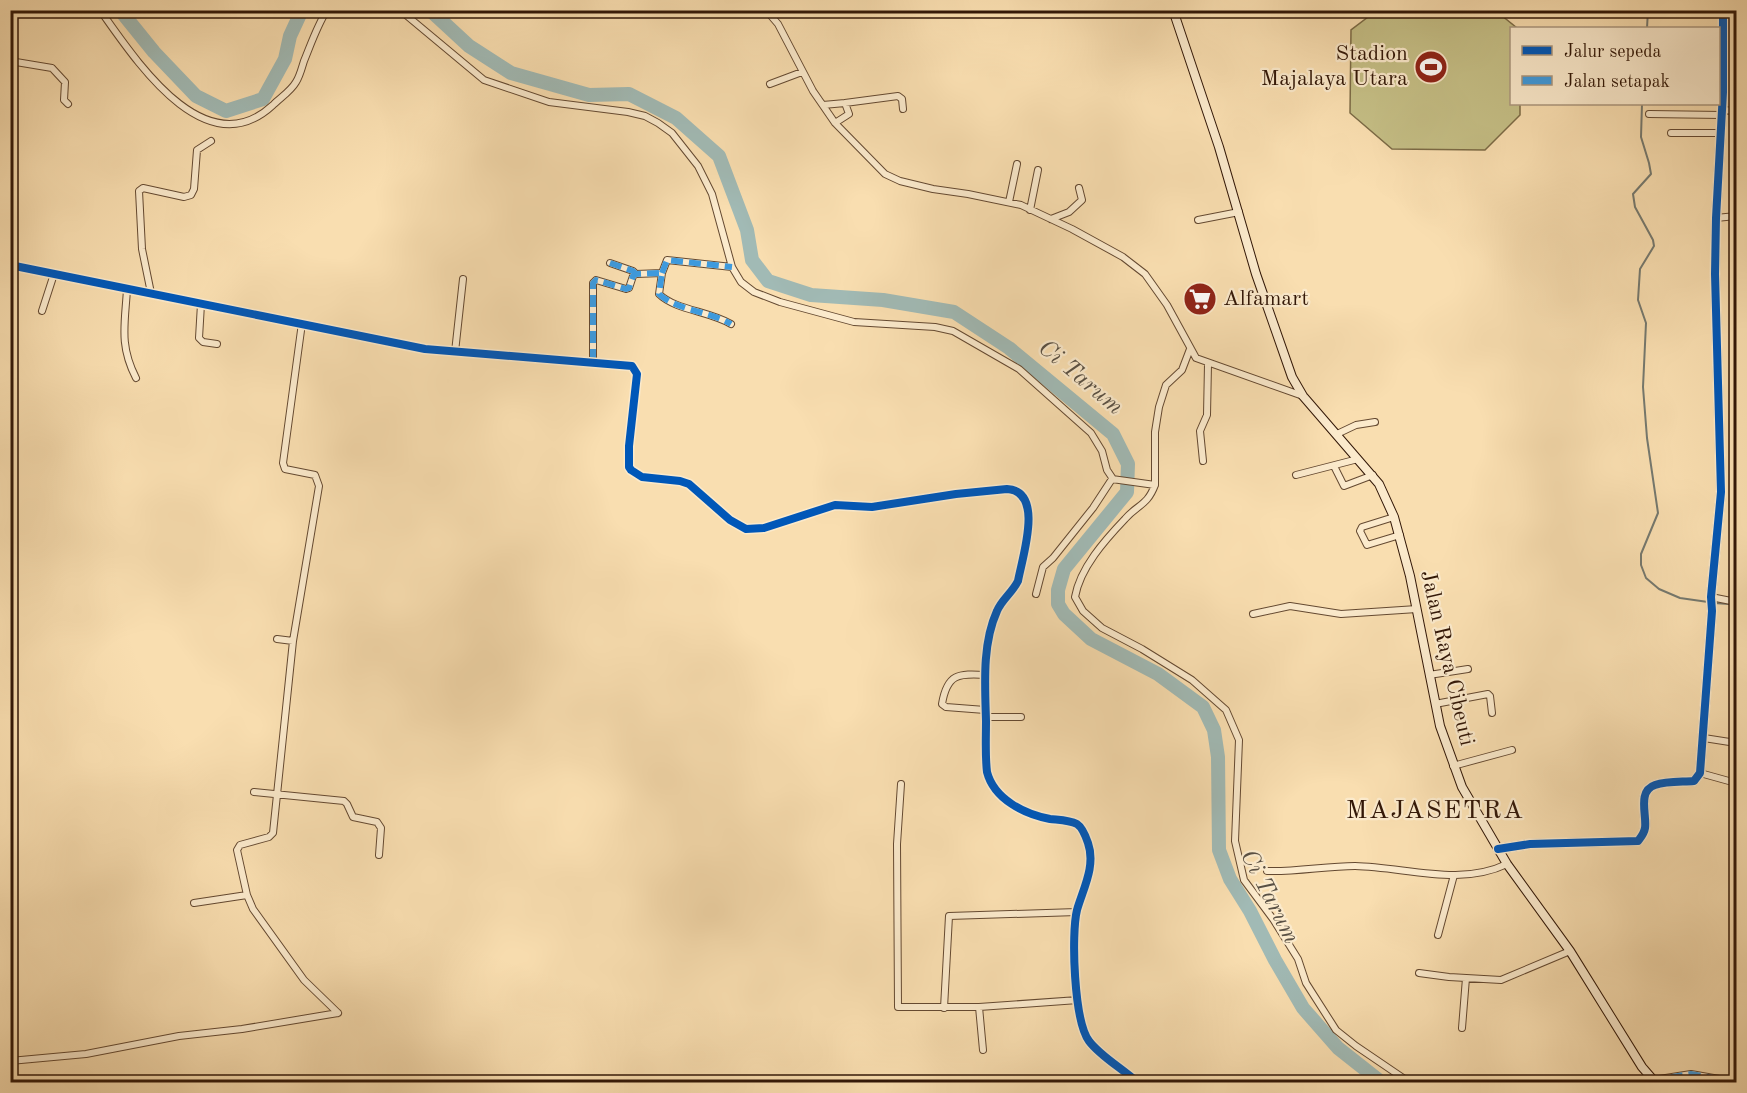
<svg xmlns="http://www.w3.org/2000/svg" width="1747" height="1093" font-family="'Old Standard TT',serif">
<style>
.green{fill:#c5bf86;stroke:#7c6b46;stroke-width:1.5}
.lines{fill:none;stroke-linecap:round;stroke-linejoin:round}
.stream{stroke:#75796f;stroke-width:2}
.river{stroke:#a1bab5;stroke-width:14}
.minor-casing{stroke:#644931;stroke-width:8}
.tertiary-casing{stroke:#644931;stroke-width:10}
.secondary-casing{stroke:#321707;stroke-width:10}
.minor{stroke:#fbeacc;stroke-width:6}
.tertiary{stroke:#fbeacc;stroke-width:8}
.secondary{stroke:#fbeacc;stroke-width:8}
.quiet{stroke:#3e9add;stroke-width:6;stroke-dasharray:12 6;stroke-linecap:butt}
.cycleway-casing{stroke:#fbeacc;stroke-width:11}
.cycleway{stroke:#0057b8;stroke-width:8}
.labels{text-anchor:middle;dominant-baseline:central;stroke-width:4.5;stroke-linejoin:round;paint-order:stroke}
.poi-label{font-size:22px;fill:#321707;stroke:#fbeacc;text-anchor:end}
.street-label{font-size:22px;fill:#321707;stroke:#fbeacc}
.water-label{font-size:24px;font-style:italic;fill:#595044;stroke:#fbeacc}
.quarter-label{font-size:26px;letter-spacing:1.5px;fill:#321707;stroke:#fbeacc}
</style>
<rect width="100%" height="100%" fill="#f9deb0"/>
<filter id="stains"><feTurbulence type="fractalNoise" baseFrequency=".00333" numOctaves="4"/><feColorMatrix values="0 0 0 0 .2 0 0 0 0 .09 0 0 0 0 .02 0 0 0 .5 -.17"/></filter>
<radialGradient id="worn" r=".72"><stop offset=".6" stop-color="#630" stop-opacity="0"/><stop offset="1" stop-color="#630" stop-opacity=".3"/></radialGradient>
<path class="green" d="M1376,11H1496L1517,28H1512V104H1520V115L1485,150L1392,149L1350,113L1351,30Z"/>
<g class="lines">
<path class="stream" d="M1647,28L1648,10
M1642,104L1641,137L1649,163L1651,174L1633,194L1635,207L1653,240L1654,246L1640,269L1638,300L1646,323L1643,387L1647,438L1658,513L1641,554V565L1646,578L1659,589L1680,598L1708,602
M1714,603L1729,604"/>
<path class="river" d="M120,10L154,52L196,96L226,111L263,99L285,59L290,36L302,10
M430,10L469,46L511,73L589,95L629,94L676,118L719,156L747,230L752,260L768,281L811,295L883,300L954,312L1009,348L1113,434L1128,464L1127,492L1064,569L1058,590V604L1064,614L1091,639L1158,674L1203,707L1214,730L1218,757L1219,850L1230,879L1250,911L1275,960L1303,1008L1338,1048L1381,1082"/>
<defs>
<path id="minor" d="M100,10C135,59 205,168 273,105C280,98 291,91 296,82C300,76 302,67 304,61C311,44 317,26 327,10
M400,10L484,80L549,102L628,112L645,116L658,123L672,133L698,166L712,194L732,267L741,282L754,292L780,302L854,322L935,327L953,331L1019,369L1091,433L1102,451L1107,470L1113,479
M766,10L778,24L813,91L835,123L885,174L900,181L933,189L968,194L1021,205L1072,229L1123,257L1145,274L1167,305L1196,358L1303,396
M10,61L52,68L65,82L64,100L68,104
M770,84L802,72
M845,103L898,96L902,99L903,109
M823,105L845,103L849,114L835,123
M1722,110L1736,111
M1649,114L1722,115
M1671,133H1721
M1009,202L1017,164
M1030,210L1038,170
M1716,218L1736,216
M1051,219L1069,212L1082,200L1079,188
M1198,220L1239,212
M610,263L633,271L636,274
M10,265L425,349L632,366L637,374L629,446V467L631,470L642,477L680,481L689,484L730,520L746,529L764,528L835,505L872,507L956,494L1007,489C1045,491 1022,558 1018,581C1012,593 1002,599 997,611C982,644 985,685 986,721C986,738 985,755 987,772C994,799 1024,814 1050,819C1058,820 1069,820 1077,824C1083,828 1086,837 1088,843C1096,866 1083,889 1077,910C1071,934 1074,1021 1089,1041C1100,1056 1123,1069 1137,1082
M662,273L667,260L732,267
M127,289C125,324 119,345 136,378
M151,293L142,249L139,191L143,188L184,197L191,195L194,189L197,150L211,141
M201,304L199,338L203,342L217,344
M42,311L54,274
M302,323L283,463L285,469L315,475L319,486L293,641L273,833L269,837L240,845L237,850L247,895L253,909L304,980L338,1013
M455,352L463,279
M593,361V283L596,280L626,289L629,288L633,276L636,274L662,273L659,294C675,310 709,311 731,324
M1337,434L1356,425L1375,422
M1203,461L1200,431L1207,415L1208,364
M1334,466L1344,486L1373,475
M1296,475L1358,459
M1155,485V432L1159,407L1166,385L1182,370L1190,349
M1394,517L1362,527L1360,531L1367,545L1400,535
M1036,594L1043,567L1053,558L1093,508L1112,479L1155,485C1147,506 1138,504 1125,519C1105,540 1080,568 1075,597L1083,611L1102,628L1142,649L1192,680L1226,710L1239,740L1235,841L1244,880L1273,919L1298,959L1306,983L1336,1030L1356,1046L1409,1082
M1711,597L1736,602
M1253,614L1290,606L1341,614L1417,609
M277,639L293,641
M1429,675L1468,669
M1435,704L1488,694L1490,696L1492,713
M985,710L946,707L942,704C947,674 958,673 986,675
M986,717H1021
M1704,738L1736,743
M1453,766L1512,750
M1700,773L1736,783
M901,784L897,844L898,1007H979L1078,1000
M254,792L344,801L347,804L353,817L377,822L381,828L379,855
M1267,871C1297,872 1326,866 1355,866C1406,867 1459,887 1507,864
M194,903L247,895
M1438,935L1454,875
M1419,973L1449,977L1501,980L1570,951
M979,1007L983,1050
M944,1008L949,916L1077,912
M1462,1028L1466,978
M10,1061L86,1054L179,1036L242,1029L338,1013
M1653,1080L1691,1074L1736,1082"/>
<path id="tertiary" d="M1498,849L1530,844L1638,841C1641,837 1644,834 1645,828C1647,815 1637,791 1655,785C1667,781 1681,782 1694,781L1700,773L1712,611L1711,597L1721,492L1715,274L1716,218L1723,92V10"/>
<path id="secondary" d="M1173,10L1219,147L1256,274L1292,377L1303,396L1379,484L1394,517L1410,576L1440,726L1462,787L1507,864L1570,951L1642,1067L1655,1082"/>
</defs>
<use href="#minor" class="minor-casing"/>
<use href="#tertiary" class="tertiary-casing"/>
<use href="#secondary" class="secondary-casing"/>
<use href="#minor" class="minor"/>
<use href="#tertiary" class="tertiary"/>
<use href="#secondary" class="secondary"/>
<path class="quiet" d="M610,263L633,271L636,274
M662,273L667,260L732,267
M593,361V283L596,280L626,289L629,288L633,276L636,274L662,273L659,294C675,310 709,311 731,324
M1653,1080L1691,1074L1736,1082"/>
<defs>
<path id="cycleway" d="M10,265L425,349L632,366L637,374L629,446V467L631,470L642,477L680,481L689,484L730,520L746,529L764,528L835,505L872,507L956,494L1007,489C1045,491 1022,558 1018,581C1012,593 1002,599 997,611C982,644 985,685 986,721C986,738 985,755 987,772C994,799 1024,814 1050,819C1058,820 1069,820 1077,824C1083,828 1086,837 1088,843C1096,866 1083,889 1077,910C1071,934 1074,1021 1089,1041C1100,1056 1123,1069 1137,1082
M1498,849L1530,844L1638,841C1641,837 1644,834 1645,828C1647,815 1637,791 1655,785C1667,781 1681,782 1694,781L1700,773L1712,611L1711,597L1721,492L1715,274L1716,218L1723,92V10"/>
</defs>
<use href="#cycleway" class="cycleway-casing"/>
<use href="#cycleway" class="cycleway"/>
</g>
<defs>
<symbol id="stadium-disc" viewBox="-11 -11 22 22"><circle r="9.5" fill="#8f2418" stroke="#fbeacc"/><path d="M0-5a6.5 5 0 1 0 0 10a6.5 5 0 1 0 0-10ZM-3.5-1.8h7v3.6h-7Z" fill="#fff"/></symbol>
<symbol id="supermarket-disc" viewBox="-11 -11 22 22"><circle r="9.5" fill="#8f2418" stroke="#fbeacc"/><path d="M-6-5.5h2.5l.6 2H6L4.5 2H-2.5L-4.4-4H-6ZM-1.5 3.2a1.3 1.3 0 1 0 .1 0ZM3 3.2a1.3 1.3 0 1 0 .1 0Z" fill="#fff"/></symbol>
</defs>
<g fill-rule="evenodd">
<use href="#stadium-disc" x="1412" y="48" width="38" height="38"/>
<use href="#supermarket-disc" x="1181" y="280" width="38" height="38"/>
</g>
<g class="labels">
<g class="poi-label">
<text x="1408" y="54">Stadion<tspan x="1408" dy="25">Majalaya Utara</tspan></text>
<text x="1223" y="299" text-anchor="start">Alfamart</text>
</g>
<g class="street-label">
<text transform="translate(1447 658) rotate(77)">Jalan Raya Cibeuti</text>
</g>
<g class="water-label">
<text transform="translate(1080 378) rotate(40)">Ci Tarum</text>
<text transform="translate(1269 897) rotate(63)">Ci Tarum</text>
</g>
<g class="quarter-label">
<text x="1435" y="811">MAJASETRA</text>
</g>
</g>
<rect width="1747" height="1093" fill="none" stroke="#f9deb0" stroke-width="36"/>
<rect x="12" y="12" width="1723" height="1069" fill="none" stroke="#321707" stroke-width="3"/>
<rect x="18" y="18" width="1711" height="1057" fill="none" stroke="#321707" stroke-width="1.5"/>
<rect x="1510" y="27" width="210" height="78" fill="#fbeacc" stroke="#ab967d" stroke-width="1.5"/>
<rect x="1522" y="46" width="30" height="9" fill="#0057b8" stroke="#ab967d" stroke-width="1.5"/>
<text x="1564" y="57" font-size="18" fill="#321707">Jalur sepeda</text>
<rect x="1522" y="76" width="30" height="9" fill="#3e9add" stroke="#ab967d" stroke-width="1.5"/>
<text x="1564" y="87" font-size="18" fill="#321707">Jalan setapak</text>
<rect width="100%" height="100%" filter="url(#stains)"/>
<rect width="100%" height="100%" fill="url(#worn)"/>
</svg>
